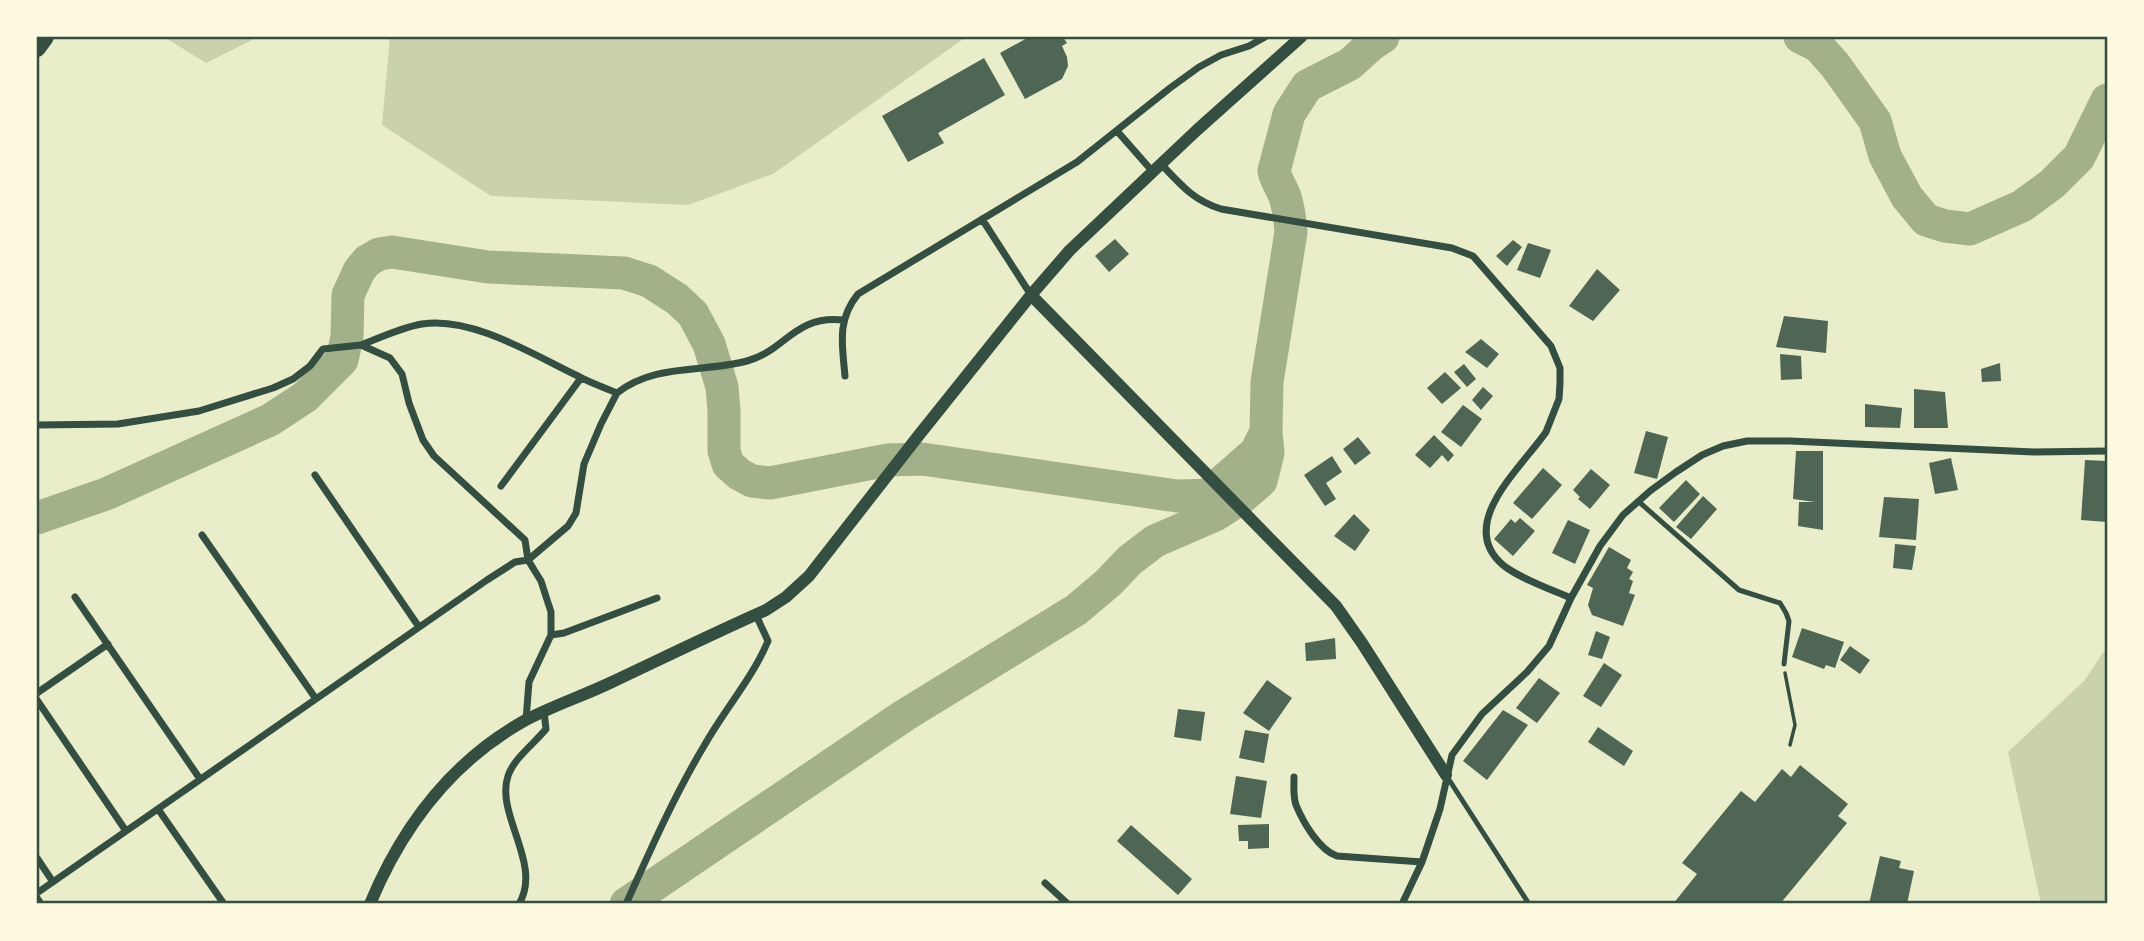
<svg xmlns="http://www.w3.org/2000/svg" width="2144" height="941" font-family="'DejaVu Sans',sans-serif">
<style>
.green{fill:#cad2ad}
.lines{fill:none;stroke-linecap:round;stroke-linejoin:round}
.river{stroke:#a3b18a;stroke-width:33}
.building{fill:#4f6655}
.path{stroke:#344e41;stroke-width:3.5}
.service{stroke:#344e41;stroke-width:5}
.minor{stroke:#344e41;stroke-width:7}
.tertiary{stroke:#344e41;stroke-width:12}
.primary{stroke:#344e41;stroke-width:18}
.neatline{fill:none;stroke:#344e41;stroke-width:2.5}
</style>
<rect width="100%" height="100%" fill="#e9edc9"/>
<path class="green" d="M164,37H258L206,63Z
M390,37H966L773,174L688,205L491,196L382,125Z
M2107,647V904H2041L2008,752L2084,681Z"/>
<g class="lines">
<path class="river" d="M1800,37L1818,46L1835,65L1875,121L1885,156L1907,197L1926,220L1945,226L1970,229L2022,206L2052,184L2079,157L2107,100
M37,518L106,494L270,420L305,397L342,360L347,337L348,295L359,271L367,261L379,254L392,252L488,267L624,273L649,281L677,299L693,314L709,344L722,387L724,411V451L728,464L739,474L752,481L770,483L888,460L922,459L1177,496L1214,495L1223,481L1256,452L1266,432
M626,904L905,715L1076,610L1108,583L1130,560L1155,541L1215,515L1240,499L1261,481L1268,453L1266,432L1267,382L1291,232C1290,220 1289,209 1285,197C1282,188 1276,181 1274,171L1289,114L1307,86L1350,64L1372,44L1383,37"/>
</g>
<path class="building" d="M1029,37H1063L1067,43L1062,46L1067,57L1068,66L1062,79L1025,99L1000,53Z
M984,58L1005,95L938,133L944,143L908,162L882,116Z
M1115,239L1129,254L1109,272L1095,256Z
M1513,240L1522,247L1507,266L1496,256Z
M1528,243L1551,250L1540,278L1517,270Z
M1597,269L1620,290L1593,321L1569,306Z
M1784,316L1828,321L1826,353L1776,347Z
M1481,339L1499,354L1487,368L1465,352Z
M1780,354L1801,356L1802,379L1781,380Z
M2000,363L2001,381L1982,382L1981,369Z
M1464,364L1476,379L1467,387L1454,372Z
M1445,372L1461,388L1442,404L1427,388Z
M1483,387L1493,396L1481,410L1472,400Z
M1914,389L1945,392L1948,428H1914Z
M1865,404L1902,408L1900,428L1865,427Z
M1463,405L1482,419L1461,447L1441,432Z
M1646,431L1668,437L1657,479L1634,473Z
M1434,435L1454,455L1448,462L1442,455L1430,468L1415,455Z
M1358,437L1371,453L1355,465L1343,449Z
M1796,451H1823V530L1798,526L1799,502H1815L1793,499Z
M1332,456L1342,472L1326,483L1336,499L1325,506L1304,475Z
M1951,458L1958,490L1935,494L1929,463Z
M2085,460L2107,461V522L2081,520Z
M1543,468L1562,485L1532,519L1513,503Z
M1591,469L1610,485L1590,509L1578,499L1580,497L1573,490Z
M1686,480L1700,494L1674,522L1659,508Z
M1703,496L1717,509L1691,539L1676,527Z
M1884,497L1919,499L1916,540L1879,537Z
M1354,514L1370,530L1355,551L1334,536Z
M1520,518L1535,531L1513,556L1494,539L1511,519L1515,523Z
M1568,520L1590,530L1575,564L1552,553Z
M1895,544L1916,546L1912,570L1893,568Z
M1609,547L1631,560L1627,568L1633,572L1629,579L1633,581L1629,593L1635,595L1623,626L1592,615L1588,605L1593,588L1587,585Z
M1802,628L1844,642L1835,668L1826,665L1824,669L1792,657Z
M1596,631L1610,637L1602,659L1588,655Z
M1335,638L1336,659L1306,661L1305,643Z
M1850,646L1870,660L1860,674L1840,660Z
M1604,663L1622,675L1601,707L1583,696Z
M1539,678L1560,693L1537,723L1516,708Z
M1267,680L1292,698L1269,731L1243,713Z
M1178,709L1205,712L1201,741L1174,737Z
M1503,710L1528,725L1487,780L1463,761Z
M1598,727L1633,751L1624,766L1588,742Z
M1245,730L1269,734L1264,763L1239,758Z
M1800,765L1848,804L1838,816L1847,823L1780,904H1673L1697,874L1682,863L1741,791L1755,802L1782,769L1791,777Z
M1236,776L1267,781L1261,818L1230,814Z
M1269,824V848L1248,849V841H1239L1238,825Z
M1131,825L1192,879L1178,895L1117,841Z
M1880,856L1901,861L1899,868L1914,871L1907,904H1869Z"/>
<g class="lines">
<path class="path" d="M1785,673L1795,725L1790,745"/>
<path class="service" d="M1638,501L1739,590L1780,603L1786,613L1789,621L1784,664
M1446,775L1529,904"/>
<path class="minor" d="M1117,131L1153,172
M1161,164C1181,185 1193,200 1221,209L1452,248L1473,256L1551,346L1560,368V383L1559,399L1546,432C1522,467 1455,524 1503,565C1517,577 1552,590 1571,598
M982,219L1031,295
M845,376C842,343 837,320 858,294L1077,162L1170,88L1199,67L1221,55L1249,46L1265,37
M37,425L118,424L199,411L273,388L293,379L310,366L323,349L361,345
M315,475L419,627
M501,486L581,378
M202,535L316,699
M528,560L525,540L434,456L423,440L409,403L402,374L390,358L361,345C379,338 403,327 422,324C472,316 534,355 578,376C590,383 604,387 617,393C655,363 703,373 747,361C785,351 794,315 843,320
M528,560L568,526L576,513L584,464L601,424L617,393
M75,597L200,779
M551,635L564,633L657,598
M37,693L108,644
M37,700L126,831
M1294,777C1294,786 1293,797 1296,805C1303,822 1319,850 1337,856L1422,862
M158,809L224,904
M37,858L53,882
M1045,883L1068,904
M37,893L487,580L515,562L528,560L541,581L551,612V635L529,682L526,720
M37,898L41,904
M519,904C543,864 495,815 508,776C514,758 534,744 546,729L544,712
M626,904C650,851 674,796 704,746C724,710 752,679 768,641L756,615
M1402,904L1422,862L1440,809L1452,755L1482,714L1527,672L1549,646L1571,598L1600,546L1623,515L1650,491L1676,472L1702,455L1723,446L1747,441H1790L2034,452L2107,451"/>
<path class="tertiary" d="M1031,295L1336,606L1362,643L1446,775
M370,904C402,827 451,762 524,721C552,706 583,696 612,682C663,658 714,633 766,610L786,597L809,576L919,435L1031,295L1070,250L1197,130L1301,37"/>
<path class="primary" d="M37,48L45,37"/>
</g>
<rect width="2144" height="941" fill="none" stroke="#fefae0" stroke-width="77"/>
<rect x="38" y="38" width="2068" height="864" class="neatline"/>
</svg>
